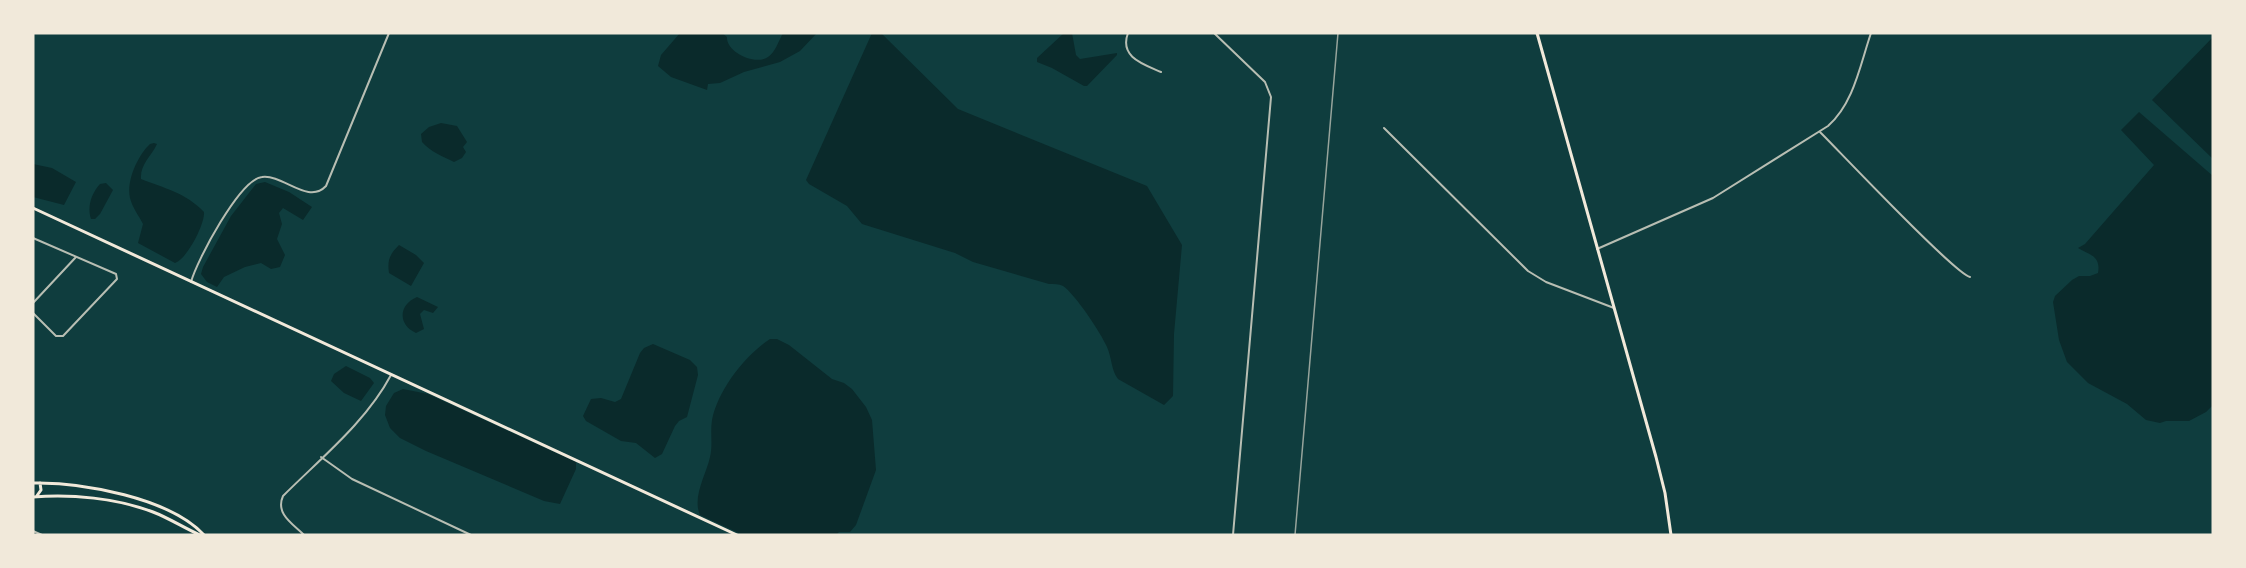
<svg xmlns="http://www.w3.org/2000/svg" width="2246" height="568" font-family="Ubuntu,sans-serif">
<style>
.water{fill:#0a2a2b}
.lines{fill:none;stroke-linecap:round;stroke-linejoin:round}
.minor{stroke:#b8beb3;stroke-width:2}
.secondary{stroke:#f1e9da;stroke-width:3}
.primary{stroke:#f1e9da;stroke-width:3}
.rail{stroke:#97a49c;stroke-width:1.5}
</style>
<rect width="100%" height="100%" fill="#0f3d3e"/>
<path class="water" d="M680,33H722L727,37C726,52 755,66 768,57C775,53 779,40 783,33H817L800,51L780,62L744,72L720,83L708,84L707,90L671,77L658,66L661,55Z
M872,33H881L958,109L1147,186L1182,245L1174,334L1173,396L1164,405L1118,379C1111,370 1112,358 1107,347C1101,333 1075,294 1063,286C1059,284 1054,284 1049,284L973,262L955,253L862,224L847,206L809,184L806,180Z
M1064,33H1072L1076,55L1080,59L1117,53V55L1087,86H1084L1052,68L1037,62V58Z
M2213,37V159L2152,100Z
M2139,112L2213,176V405L2206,412L2189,421H2166L2160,423L2146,420L2127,404L2088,383L2067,362L2059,340L2053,302L2055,296L2072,280L2079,276H2090L2098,273C2101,256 2090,255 2078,248L2085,244L2154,165L2121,130Z
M441,123L457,126L467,142L463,147L466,152L462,158L454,162C442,156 431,152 422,142L421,134L429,127Z
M154,143L157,144C151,157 140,164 141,179C164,188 186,193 204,212C205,224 187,259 175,263L138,243L143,224C139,216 132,207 130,198C126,181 138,155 150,144Z
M33,164L52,168L76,182L64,205L33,197Z
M265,182L289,192L312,207L303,220L283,208L279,213L282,224L277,239L285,255L280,267L271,269L261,263L245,267L224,277L217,287L207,282L201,274L203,267L231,216L256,184Z
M106,183L113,190L100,214L95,219H91C87,207 91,194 100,184Z
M399,245L416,255L424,263L411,286L389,273C387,260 390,254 399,245Z
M417,297L438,307L433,313L424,310L420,314L424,329L416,333C398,325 398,305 417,297Z
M770,339H777L789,345L832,379L844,383L852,389L866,407L872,420L876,470L856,525L850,532H839L836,535H743L700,515C692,497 706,475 710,457C713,445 710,432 712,420C718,390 745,355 770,339Z
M653,344L690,360L697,367L698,375L687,417L679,421L675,426L662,454L655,458L636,443L621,441L586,421L583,416L591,399L601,398L615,402L621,399L640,353L644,348Z
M346,366L370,378L374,383L361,401L344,393L331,381L334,374Z
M403,389L428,394L576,462V469L560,504L544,501L426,451L400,438L390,428L385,415L386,406L394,393Z"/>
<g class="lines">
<path class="minor" d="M1128,33C1119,57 1143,64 1161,72
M1214,33L1265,82L1271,97L1233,535
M1384,128L1528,271L1546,282L1614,308
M1820,132C1840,152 1955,274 1970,277
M33,238L116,274L117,279L63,336H56L33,313
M1597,249L1713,198L1828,126C1854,103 1860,65 1871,33
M191,282C197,260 240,179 262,177C283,174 308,205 326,186L389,33
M33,303L76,257
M321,457L352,479L471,535
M33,531L42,535
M304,535C293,524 275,514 283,496C321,458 366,422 391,375"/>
<path class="secondary" d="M33,208L737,535"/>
<path class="primary" d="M1537,33L1656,457L1665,493L1671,535
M33,483C82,482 170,498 204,535
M33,497C72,494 116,498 153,512C169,518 184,528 200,535
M36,497L41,490L40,483"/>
<path class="rail" d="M1295,535L1338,33"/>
</g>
<rect width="2246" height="568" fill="none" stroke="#f1e9da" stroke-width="69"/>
</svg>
